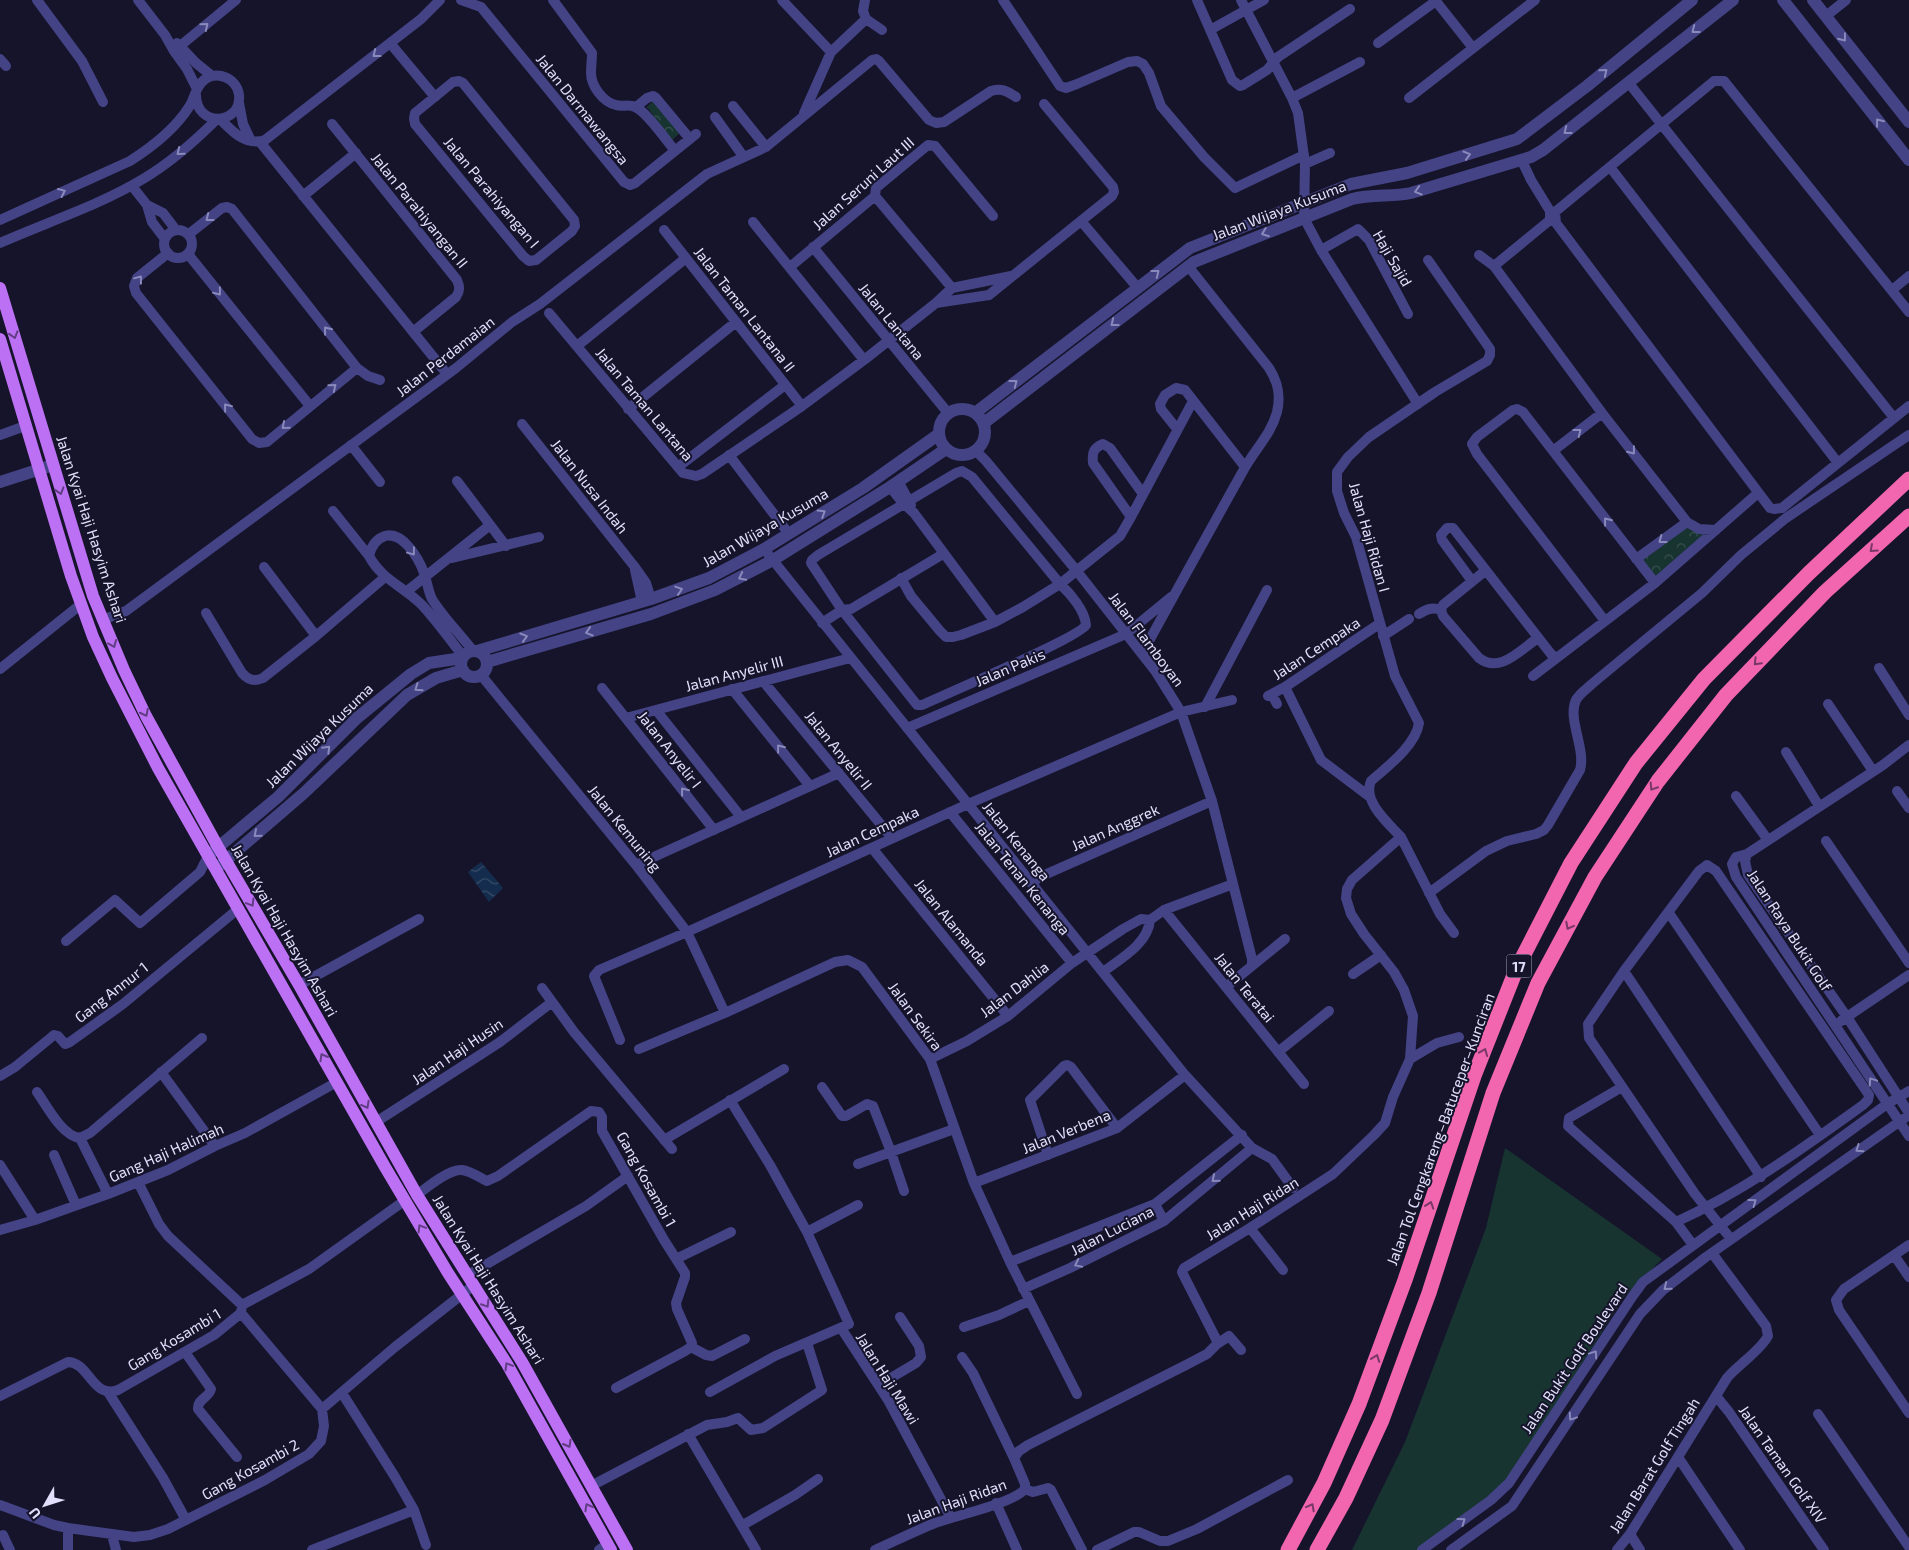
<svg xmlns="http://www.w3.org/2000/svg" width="1909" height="1550" font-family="'Exo 2',sans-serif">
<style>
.park{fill:url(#park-crowns)}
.pitch{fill:#173431}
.water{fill:url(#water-waves)}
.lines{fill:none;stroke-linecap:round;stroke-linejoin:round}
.minor{stroke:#434385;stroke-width:10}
.tertiary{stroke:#434385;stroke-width:12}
.primary{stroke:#bc70f3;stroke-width:12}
.motorway{stroke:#f265af;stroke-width:15}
.oneway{stroke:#8a89bb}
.oneway2{stroke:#613d84}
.oneway3{stroke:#793866}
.labels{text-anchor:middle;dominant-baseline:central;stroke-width:4;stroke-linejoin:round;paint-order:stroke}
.shield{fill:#16142a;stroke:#a4a2bd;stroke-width:1}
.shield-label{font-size:14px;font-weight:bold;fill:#e1dffc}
.street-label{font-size:15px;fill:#e1dffc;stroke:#16142a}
</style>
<defs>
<pattern id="park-crowns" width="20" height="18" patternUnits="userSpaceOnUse" patternTransform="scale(1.25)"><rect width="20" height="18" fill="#173431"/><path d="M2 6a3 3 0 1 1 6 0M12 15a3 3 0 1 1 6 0" fill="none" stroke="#385150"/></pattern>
<pattern id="water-waves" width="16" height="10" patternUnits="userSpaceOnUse" patternTransform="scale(1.25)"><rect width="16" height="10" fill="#142d4e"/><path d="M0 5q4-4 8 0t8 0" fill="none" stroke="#364b68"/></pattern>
</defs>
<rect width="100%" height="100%" fill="#16142a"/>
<path class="park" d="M654,100L680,133L672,140L647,107Z
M1686,526L1706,534L1655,579L1641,560Z"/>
<path class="pitch" d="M1505,1148L1662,1259L1624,1297L1512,1474L1484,1505L1419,1550H1352L1405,1442L1435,1363L1486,1228Z"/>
<path class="water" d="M481,862L503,888L489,902L468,872Z"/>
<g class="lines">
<path class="minor" d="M37,0L82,61L103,102
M138,0L165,35L174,51L187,69L197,89
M461,0L481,7L624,182L630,185L635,183L696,134
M553,0L592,53C592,60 591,66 591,73C591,86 603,102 616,105C622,107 629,104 635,107C646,111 667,141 675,151
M782,0L831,52
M1003,0L1060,86L1066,88L1077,84L1128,62L1137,61L1143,64L1149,73L1161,106L1204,157L1235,188L1304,155
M1197,0L1232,80L1240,86L1243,85L1267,70L1278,57L1350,9
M1241,0L1292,98L1298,113L1305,164L1304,218L1321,250L1418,404
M1435,0L1473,48
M1826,16L1846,0
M866,19L882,30
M1210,30L1264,0
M177,43L196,63L212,76
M390,43L435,97
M1378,43L1436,1
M174,51L236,0
M0,59L6,66
M459,81L463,83L574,220L575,226L572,231L536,260L529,261L523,256L415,124L414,118L415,113L453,82Z
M1628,82L1894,418
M1292,98L1360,62
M1409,98L1535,0
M239,103L243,124L251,141
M733,106L766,147
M636,107L647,98L653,96L656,98L690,139
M804,113L831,52L866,19L863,11L865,0
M715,117L743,156
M220,119C233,132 245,146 265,140L421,19L440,0
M332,124L457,280C460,287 460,291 456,297L413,332
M260,142L443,369
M1305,164L1330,153
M1610,167L1838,463
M132,186L147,205L152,222L165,239
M303,196L356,153
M875,196L952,288
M147,205L163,213L176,230
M0,220L130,161C152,147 175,129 189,107C195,98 195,87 204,80C217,70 237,78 239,95C242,125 196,128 196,95
M1081,221L1137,287
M753,222L864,360
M664,230L802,406
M164 244a14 14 0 1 1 28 0a14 14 0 1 1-28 0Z
M189,234L222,208L227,207L232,209L357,368L368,376L380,380
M0,243C47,222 98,206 143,179C170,163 195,141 217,119
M813,247L948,413
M1321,250L1358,229L1369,240L1408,314
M168,253L137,278L134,286L136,293L252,439L259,443L267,442L357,368
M188,254L310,406
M1479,255L1494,266L1602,413L1687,522L1699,529L1716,530
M1494,266L1550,220V211L1531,180L1522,161
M790,267L875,196L876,188L928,145L935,146L993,216
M1892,290L1909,276
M936,303L952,288L1011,276
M1909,312L1724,81H1714L1555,212L1556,223L1770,508L1774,509L1782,508L1909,406
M549,313L683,473L696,476L702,474L802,406L864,360L936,303L989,295L1112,196L1114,192L1113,187L1044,104
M577,346L686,258
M628,409L736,322
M522,424L634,566L646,583L651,599
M1177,429L1161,409L1160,404L1165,395L1176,388L1185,390L1245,467
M0,435L25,426
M351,445L380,482
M976,451L986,461L1076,570L1156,672L1181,712L1212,801L1252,959V965
M1553,451L1602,413
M729,455L789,534
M678,467L785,385
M962,471L972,477L1060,584C1071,594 1085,611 1086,625C1080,637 944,695 922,705H917L842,610L811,563L812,560L818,555L956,473Z
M457,481L506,546
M898,481L911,505
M890,487L903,503L914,513L995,622
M333,511L369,556
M1131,517L1093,463C1092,453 1093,448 1103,444L1110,448L1143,494
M768,554L1185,1075L1252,1148L1272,1159L1293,1188
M452,558L539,537
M1636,559L1687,522
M264,567L316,636
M635,570L642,602
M1485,571L1443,605L1441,610L1443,616L1479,658C1500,674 1520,650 1538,638
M901,578L911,596L940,631L946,637H953L961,635L995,622L1023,607L1060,584L1120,536L1131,517L1193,401
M1472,581L1442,540L1441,535L1447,528H1453L1551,654L1556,658
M406,592L490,525
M206,613L242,673C248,680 254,682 263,678L316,636L385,577
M1419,614C1427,609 1432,607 1441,610
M102,620L126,611L456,368L512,322L540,304L707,174L766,147L872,60L876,59L879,61L929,120L936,123L944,122L991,91C1002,88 1007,91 1016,97
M1605,621L1477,454L1472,444L1477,437L1513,410L1517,409L1523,412L1655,583
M822,623L842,610L851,609L943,554
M1383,636L1409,619
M1142,654C1175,593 1209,532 1243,471C1254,450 1271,435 1277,412C1281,395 1278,382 1269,368L1188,266
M463,656C450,640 437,621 422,605C403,586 382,580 369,556C371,547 376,539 385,536C403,531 419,559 424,573C427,581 428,591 432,599C442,616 461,635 473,651
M1879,668L1909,715
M0,669L80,605
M481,675L636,865L687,932L725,1013
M1533,676L1655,583L1758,493
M763,681L892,838
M1285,687L1321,760L1370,797
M602,688L714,830
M732,689L810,786
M1272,695L1277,704
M1268,696L1285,687L1379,624
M1828,704L1873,771
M1205,707L1267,590
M656,710L741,817
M626,718L850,658
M907,728L1126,634L1171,597
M1909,745L1883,765L1747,854L1736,857L1732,864L1736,877L1909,1136
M1786,752L1819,806
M1897,791L1909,808
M1736,796L1768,840
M950,812L1072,963
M1401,837C1388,823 1362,801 1371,781C1387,767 1416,745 1419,723L1395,676L1356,537L1344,513L1337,491V472L1348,457L1369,437L1435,392L1487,361L1490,355V349L1428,260
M1826,841L1909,963
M872,848L1008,1016
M1747,854L1745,861L1748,875L1847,1017L1909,1113
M636,865L839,773
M1031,883L1042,876L1212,801
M1429,893L1486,851L1507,841L1536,834L1544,830L1548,825L1580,770C1586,748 1567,719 1576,700C1580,693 1588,688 1593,683L1702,593L1741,555L1786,518L1909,435
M1164,910L1304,1084
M1669,913L1820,1135
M66,941L115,900L140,923L200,872L208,856
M1624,971L1761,1177
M1103,972C1120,959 1148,944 1150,920
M1353,974L1381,955
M299,985L419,919
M1226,987L1285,939
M542,988L574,1032L672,1149
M1841,1021L1909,975
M620,1040L594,976L599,970L687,932L968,804L1181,712L1232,700
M639,1049L725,1013L835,962L848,960L862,967L930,1059L974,1183L1010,1262L1077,1394
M1278,1052L1329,1011
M930,1059L967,1041L1008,1016L1072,963L1123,929L1141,919L1150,920L1164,910L1233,884
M1410,1059L1437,1043L1459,1037
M161,1072L215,1146
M0,1076L15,1067L54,1035L58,1036L65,1044L70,1042L123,1004L238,909
M822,1087L842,1116H846L867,1104L873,1106L891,1152L904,1191
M1622,1087L1569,1118L1568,1126L1676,1222L1693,1245
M37,1092C47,1106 62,1136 80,1138
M376,1122L500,1042L552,1002
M664,1140L784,1069
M54,1155L76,1205
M1048,1155L1030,1100L1064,1066L1067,1065L1071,1067L1117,1128
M858,1164L954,1129
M0,1165L35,1220
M138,1182L159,1224L168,1236L242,1305
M974,1183L1117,1128L1185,1075
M108,1194L80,1138L90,1133L202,1038
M417,1195C427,1187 449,1169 462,1170C470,1171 479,1177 487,1181L498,1176L591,1111L599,1112L602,1117V1131L664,1240L685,1273V1277L676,1303L677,1309L692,1343L691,1347L685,1351L616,1388
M1155,1204L1164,1221
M1676,1222C1744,1191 1803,1148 1863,1105L1868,1100L1869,1095L1716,871L1707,865L1699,871L1624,971L1588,1024L1589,1038L1695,1194L1731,1239
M1250,1228L1283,1270
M0,1230L35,1220L108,1194L168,1170L215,1146L245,1133L337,1082
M807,1232L858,1205
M1909,1245L1844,1289L1836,1300L1839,1310L1909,1413
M1894,1255L1909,1277
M676,1259L731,1232
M1010,1262L1155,1204L1242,1135
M468,1275L586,1206L628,1176
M1023,1289L1070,1268L1164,1221L1252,1148
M964,1327L999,1315L1029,1301
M841,1328L888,1400L951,1518
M1217,1344L1229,1336L1241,1350
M691,1347L706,1355L712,1356L745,1339
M185,1352L211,1389C209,1398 197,1399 198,1409L237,1457
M962,1357L973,1373L1014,1458L1025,1484V1489
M879,1385L916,1363L921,1357L919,1346L900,1317
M108,1392L163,1478L186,1520
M710,1392L775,1356L849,1324L807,1232L770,1165L730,1100
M342,1393L395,1477L414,1510L426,1545
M0,1396L68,1362C89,1362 93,1400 118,1390L214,1335L241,1313L242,1305L309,1269L404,1201
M1716,1396L1729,1412L1824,1550
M322,1409L395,1347L474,1285
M1818,1414L1909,1547
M688,1434L756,1550
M1678,1457L1740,1550
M1014,1458L1019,1451L1028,1445L1186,1365L1207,1354L1217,1344L1216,1339L1185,1278L1182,1272L1184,1268L1250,1228L1333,1174L1374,1135L1385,1123L1393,1097L1410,1059L1413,1016L1404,990L1394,972L1364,934L1351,914L1346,898L1347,889L1352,880L1401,837L1440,914L1454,933
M591,1486L707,1425L727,1422L738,1418L751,1430L763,1428L822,1390L807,1343
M1025,1489L1033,1492L1048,1488L1051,1490L1082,1550
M996,1503L1017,1550
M0,1505L54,1525L68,1528L134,1537L150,1535L168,1529L265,1480L309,1454L321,1441L324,1426L322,1409L241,1313
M743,1525L795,1495L818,1479
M68,1528V1550
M1630,1534L1640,1550
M3,1535L10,1550
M112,1535L116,1550
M312,1550L414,1510
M599,1550L608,1544
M875,1550C895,1541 915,1531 935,1523C954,1516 1014,1503 1025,1489
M1097,1550L1134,1532H1139L1160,1541H1168L1197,1529L1288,1480
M1422,1550L1491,1500L1509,1483L1632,1297L1643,1282L1887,1104L1909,1091
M1451,1550L1512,1506L1640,1314L1663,1290L1706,1257L1909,1115
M1617,1550L1630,1534L1727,1378C1739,1364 1760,1351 1768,1336L1766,1326L1712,1253"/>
<path class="tertiary" d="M1783,0L1909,160
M1813,0L1909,122
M939 432a23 23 0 1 1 46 0a23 23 0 1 1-46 0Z
M975,413L1190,248L1351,184L1407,173L1517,139L1587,86L1692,0
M984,423L1194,262L1352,199C1372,194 1392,197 1411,193L1531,157L1543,150L1733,0
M0,482L53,465
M477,651L651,599L709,578L764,549L863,488L939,434
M461 664a13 13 0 1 1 26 0a13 13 0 1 1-26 0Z
M487,662L651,614L715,590L773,560L890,487L946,449
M210,854L278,797L357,718L411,674L429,663L462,658
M218,867L304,793L407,695L436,678L463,670"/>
<path class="primary" d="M0,288L93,596L124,670L146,716L218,847L299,985L417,1195L522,1362L627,1550
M0,339L71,576L93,637L112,678L158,768L385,1167L448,1273L507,1364L611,1550"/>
<path class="motorway" d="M1288,1550L1324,1483L1359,1404L1405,1280L1474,1076L1516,970L1571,863L1636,763L1704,679L1809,573L1909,479
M1317,1550L1346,1498L1382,1420L1429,1293L1493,1093L1538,983L1595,877L1658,781L1726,695L1825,592L1909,516"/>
</g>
<defs><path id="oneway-chevron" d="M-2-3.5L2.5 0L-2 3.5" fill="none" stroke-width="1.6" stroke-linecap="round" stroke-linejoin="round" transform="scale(1.25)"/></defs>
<g class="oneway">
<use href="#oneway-chevron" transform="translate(205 26) rotate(-39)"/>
<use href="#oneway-chevron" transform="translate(1695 30) rotate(142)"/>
<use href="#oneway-chevron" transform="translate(1843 38) rotate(52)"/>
<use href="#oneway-chevron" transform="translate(376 54) rotate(142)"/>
<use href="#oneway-chevron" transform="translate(1604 72) rotate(-39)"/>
<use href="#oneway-chevron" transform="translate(1879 122) rotate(-128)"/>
<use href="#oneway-chevron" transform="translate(1567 131) rotate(142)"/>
<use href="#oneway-chevron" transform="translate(180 152) rotate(141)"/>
<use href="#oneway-chevron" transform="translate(1467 155) rotate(-17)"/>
<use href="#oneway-chevron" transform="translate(1418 191) rotate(164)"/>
<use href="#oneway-chevron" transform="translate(62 192) rotate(-25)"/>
<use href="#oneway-chevron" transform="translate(209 218) rotate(142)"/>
<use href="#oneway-chevron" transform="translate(1265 233) rotate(159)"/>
<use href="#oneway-chevron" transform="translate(1156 273) rotate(-38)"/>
<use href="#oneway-chevron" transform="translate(139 279) rotate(-53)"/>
<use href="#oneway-chevron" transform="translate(218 292) rotate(51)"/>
<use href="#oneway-chevron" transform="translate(1114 323) rotate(142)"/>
<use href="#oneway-chevron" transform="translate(327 330) rotate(-128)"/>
<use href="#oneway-chevron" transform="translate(1014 383) rotate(-38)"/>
<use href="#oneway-chevron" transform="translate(333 387) rotate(-39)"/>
<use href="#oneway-chevron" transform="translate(227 407) rotate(-129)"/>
<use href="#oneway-chevron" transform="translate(285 426) rotate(140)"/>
<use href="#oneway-chevron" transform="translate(1578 432) rotate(-38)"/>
<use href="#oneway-chevron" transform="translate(1632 451) rotate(52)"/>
<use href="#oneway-chevron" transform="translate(822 513) rotate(-32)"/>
<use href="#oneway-chevron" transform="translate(1607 521) rotate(-128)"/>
<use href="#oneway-chevron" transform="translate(1662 540) rotate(143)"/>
<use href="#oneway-chevron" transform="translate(412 552) rotate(53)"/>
<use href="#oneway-chevron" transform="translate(742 577) rotate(153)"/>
<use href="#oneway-chevron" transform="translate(679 590) rotate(-18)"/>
<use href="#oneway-chevron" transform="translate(589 632) rotate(163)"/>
<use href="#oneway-chevron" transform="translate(524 637) rotate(-17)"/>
<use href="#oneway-chevron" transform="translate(418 688) rotate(145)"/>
<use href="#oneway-chevron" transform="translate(780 748) rotate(-129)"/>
<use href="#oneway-chevron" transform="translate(327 749) rotate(-45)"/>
<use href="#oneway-chevron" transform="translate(684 791) rotate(-128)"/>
<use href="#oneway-chevron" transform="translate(257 834) rotate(139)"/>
<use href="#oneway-chevron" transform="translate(1872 1081) rotate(-124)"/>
<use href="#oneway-chevron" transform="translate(1859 1149) rotate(145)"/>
<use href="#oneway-chevron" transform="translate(1215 1179) rotate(140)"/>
<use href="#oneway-chevron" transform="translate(1753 1202) rotate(-36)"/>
<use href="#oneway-chevron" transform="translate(1078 1264) rotate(154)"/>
<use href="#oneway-chevron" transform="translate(1667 1287) rotate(141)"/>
<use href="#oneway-chevron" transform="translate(1594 1354) rotate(-56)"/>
<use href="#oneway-chevron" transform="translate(1572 1417) rotate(124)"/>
<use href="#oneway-chevron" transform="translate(1462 1521) rotate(-36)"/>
</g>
<g class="oneway2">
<use href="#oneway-chevron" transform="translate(14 335) rotate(73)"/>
<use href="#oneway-chevron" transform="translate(60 491) rotate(73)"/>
<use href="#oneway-chevron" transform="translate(113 644) rotate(67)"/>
<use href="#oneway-chevron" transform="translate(145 713) rotate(63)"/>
<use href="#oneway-chevron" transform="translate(251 903) rotate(59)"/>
<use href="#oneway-chevron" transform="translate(323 1057) rotate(-120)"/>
<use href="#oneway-chevron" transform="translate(366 1105) rotate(61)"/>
<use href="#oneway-chevron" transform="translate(421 1228) rotate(-121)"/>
<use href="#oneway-chevron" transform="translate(486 1304) rotate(58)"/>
<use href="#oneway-chevron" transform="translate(508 1366) rotate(-121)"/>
<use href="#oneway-chevron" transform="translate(568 1444) rotate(60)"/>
<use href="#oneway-chevron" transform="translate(588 1507) rotate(-119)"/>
</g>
<g class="oneway3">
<use href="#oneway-chevron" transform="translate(1873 549) rotate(138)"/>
<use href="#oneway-chevron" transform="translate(1757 662) rotate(134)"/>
<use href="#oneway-chevron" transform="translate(1653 787) rotate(123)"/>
<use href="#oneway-chevron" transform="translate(1569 926) rotate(118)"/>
<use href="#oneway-chevron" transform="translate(1484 1052) rotate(-68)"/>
<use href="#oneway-chevron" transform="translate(1430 1205) rotate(-71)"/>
<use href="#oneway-chevron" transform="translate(1376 1358) rotate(-70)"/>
<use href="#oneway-chevron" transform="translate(1311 1507) rotate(-62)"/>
</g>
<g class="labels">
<rect class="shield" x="1506.5" y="954.5" width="25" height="23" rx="4"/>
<g class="shield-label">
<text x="1519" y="966">17</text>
</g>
<g class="street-label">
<text transform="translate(583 109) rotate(51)">Jalan Darmawangsa</text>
<text transform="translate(863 183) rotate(-42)">Jalan Seruni Laut III</text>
<text transform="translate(492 192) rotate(50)">Jalan Parahiyangan I</text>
<text transform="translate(420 210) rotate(51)">Jalan Parahiyangan II</text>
<text transform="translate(1279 210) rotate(-21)">Jalan Wijaya Kusuma</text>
<text transform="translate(1393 258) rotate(60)">Haji Sajid</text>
<text transform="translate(745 309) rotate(52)">Jalan Taman Lantana II</text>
<text transform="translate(892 321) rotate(51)">Jalan Lantana</text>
<text transform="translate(445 356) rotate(-38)">Jalan Perdamaian</text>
<text transform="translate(645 404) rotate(50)">Jalan Taman Lantana</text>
<text transform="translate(590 486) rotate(52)">Jalan Nusa Indah</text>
<text transform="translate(765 527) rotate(-30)">Jalan Wijaya Kusuma</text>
<text transform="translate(92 529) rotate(72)">Jalan Kyai Haji Hasyim Ashari</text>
<text transform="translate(1370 537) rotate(74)">Jalan Haji Ridan I</text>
<text transform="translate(1147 639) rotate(53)">Jalan Flamboyan</text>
<text transform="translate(1316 648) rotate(-33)">Jalan Cempaka</text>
<text transform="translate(1010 667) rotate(-23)">Jalan Pakis</text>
<text transform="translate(734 673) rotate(-15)">Jalan Anyelir III</text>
<text transform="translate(319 735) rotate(-44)">Jalan Wijaya Kusuma</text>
<text transform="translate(670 749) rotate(52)">Jalan Anyelir I</text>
<text transform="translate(839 750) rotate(51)">Jalan Anyelir II</text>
<text transform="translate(1115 827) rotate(-24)">Jalan Anggrek</text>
<text transform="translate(625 828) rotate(51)">Jalan Kemuning</text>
<text transform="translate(872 831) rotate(-25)">Jalan Cempaka</text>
<text transform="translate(1017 841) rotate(51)">Jalan Kenanga</text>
<text transform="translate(1023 878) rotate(51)">Jalan Tenan Kenanga</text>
<text transform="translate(952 922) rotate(51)">Jalan Alamanda</text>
<text transform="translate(285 930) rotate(60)">Jalan Kyai Haji Hasyim Ashari</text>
<text transform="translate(1790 930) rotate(57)">Jalan Raya Bukit Golf</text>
<text transform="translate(1245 987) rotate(51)">Jalan Teratai</text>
<text transform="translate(1014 989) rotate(-37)">Jalan Dahlia</text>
<text transform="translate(111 992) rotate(-38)">Gang Annur 1</text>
<text transform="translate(916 1016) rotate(54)">Jalan Sekira</text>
<text transform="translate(457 1051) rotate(-34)">Jalan Haji Husin</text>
<text transform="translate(1440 1129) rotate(-70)">Jalan Tol Cengkareng–Batuceper–Kunciran</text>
<text transform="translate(1066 1131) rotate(-22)">Jalan Verbena</text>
<text transform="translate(166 1152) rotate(-24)">Gang Haji Halimah</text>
<text transform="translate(647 1179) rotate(61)">Gang Kosambi 1</text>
<text transform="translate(1252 1208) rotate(-32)">Jalan Haji Ridan</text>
<text transform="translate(1112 1230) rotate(-27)">Jalan Luciana</text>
<text transform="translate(489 1279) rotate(58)">Jalan Kyai Haji Hasyim Ashari</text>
<text transform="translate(174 1339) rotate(-31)">Gang Kosambi 1</text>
<text transform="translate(1574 1358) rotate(-56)">Jalan Bukit Golf Boulevard</text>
<text transform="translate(888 1378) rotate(58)">Jalan Haji Mawi</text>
<text transform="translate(1783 1464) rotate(55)">Jalan Taman Golf XIV</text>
<text transform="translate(1654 1465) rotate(-58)">Jalan Barat Golf Tingah</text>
<text transform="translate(250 1469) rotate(-29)">Gang Kosambi 2</text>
<text transform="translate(956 1501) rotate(-20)">Jalan Haji Ridan</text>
</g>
</g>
<g transform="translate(45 1505) rotate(231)" stroke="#16142a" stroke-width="4" paint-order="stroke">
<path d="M0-4L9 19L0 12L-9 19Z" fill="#e1dffc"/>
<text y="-8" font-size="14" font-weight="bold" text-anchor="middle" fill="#e1dffc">U</text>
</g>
</svg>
